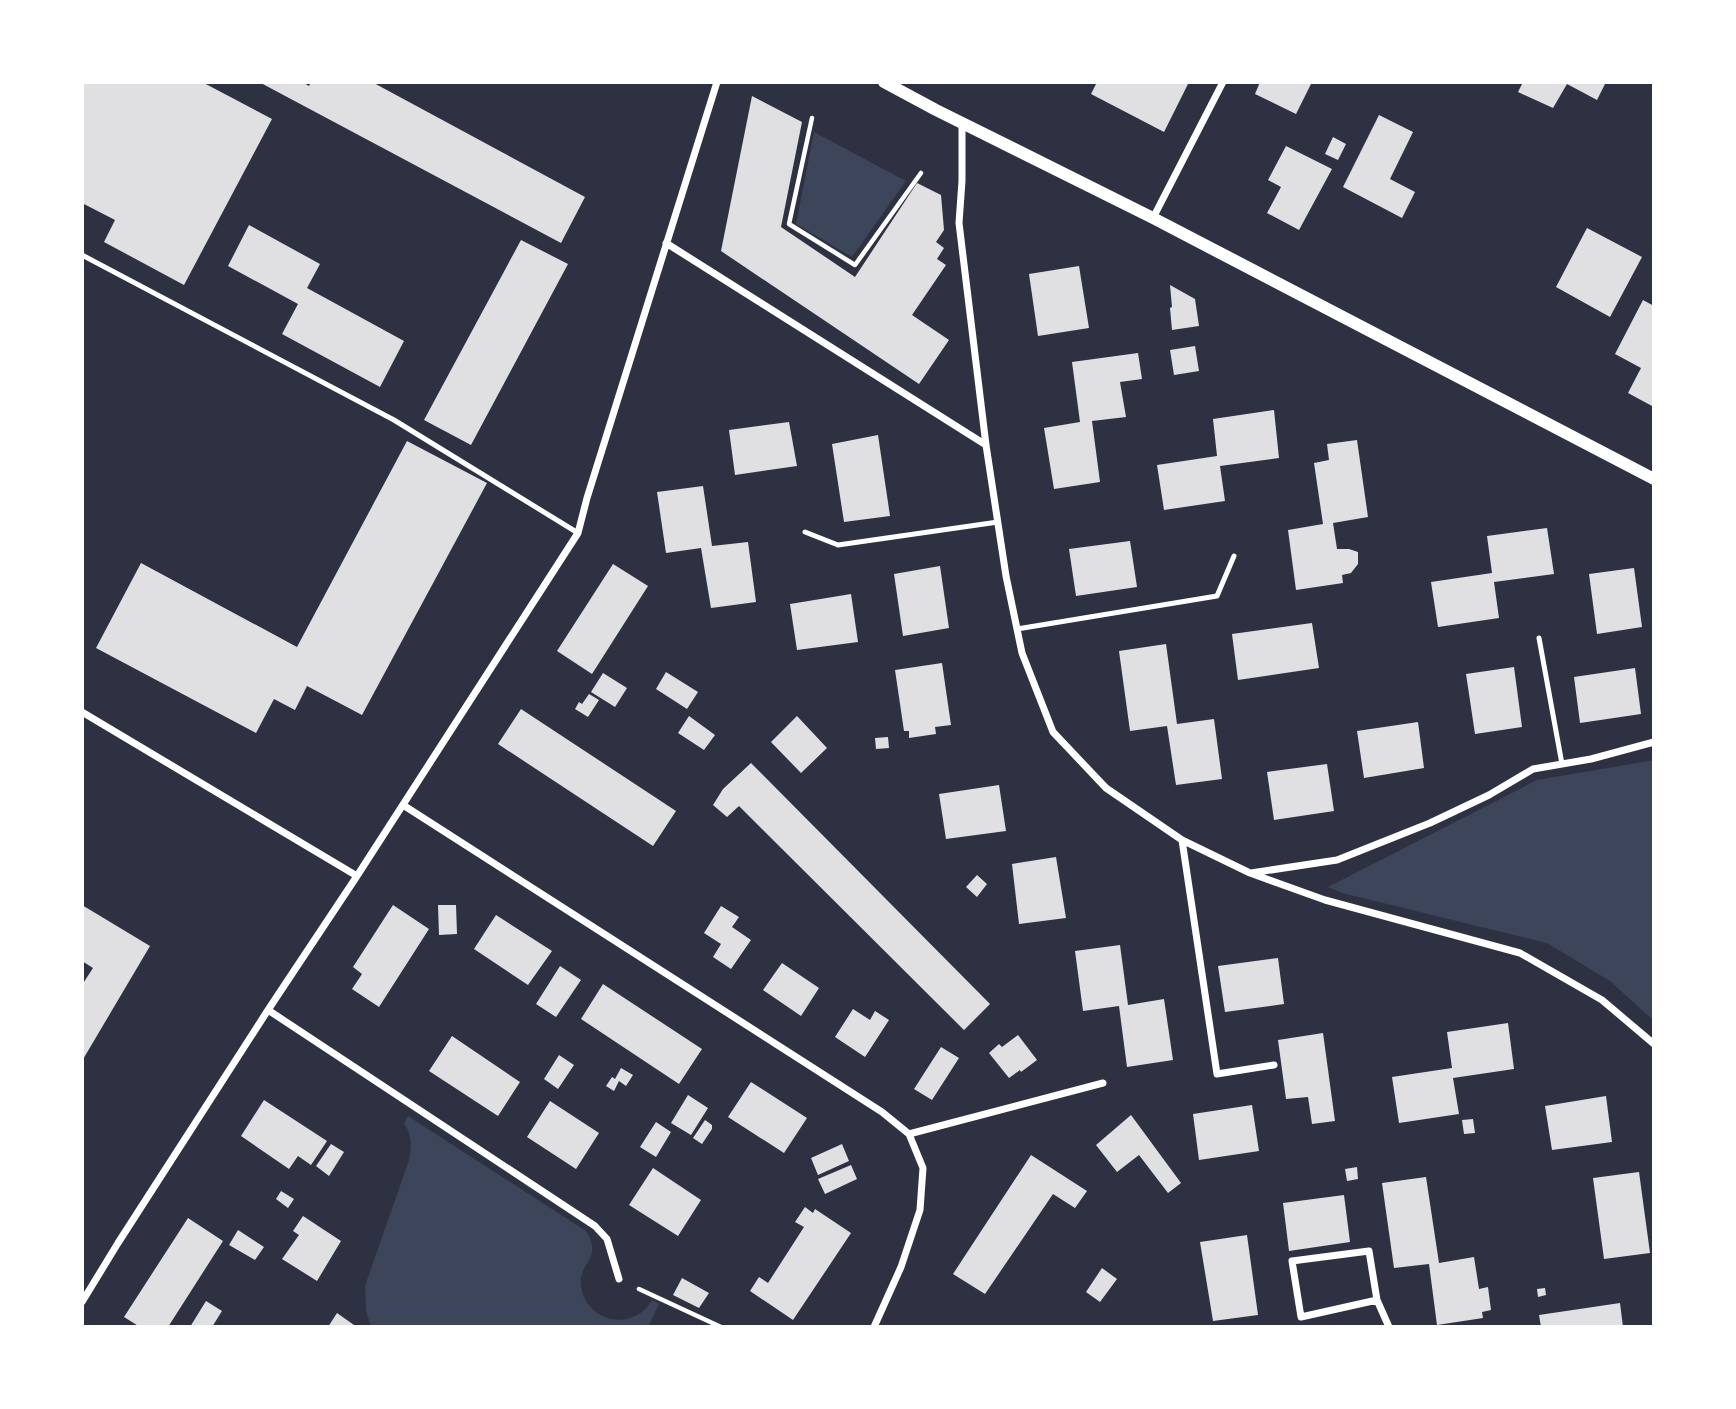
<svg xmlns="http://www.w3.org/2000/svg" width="1736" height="1409" font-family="Figtree,sans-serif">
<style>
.green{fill:#3c4559}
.building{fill:#e0e0e3}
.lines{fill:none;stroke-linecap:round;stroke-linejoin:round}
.path{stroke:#fff;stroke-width:4.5}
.service{stroke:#fff;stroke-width:5}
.minor{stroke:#fff;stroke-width:7}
.tertiary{stroke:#fff;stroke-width:12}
</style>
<rect width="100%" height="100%" fill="#2d3142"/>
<path class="green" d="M814,132L906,181L852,257L796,224Z
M1654,760V1021L1610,981L1547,943L1342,893L1328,887L1537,780Z
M408,1116L586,1231C590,1237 593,1244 592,1252C591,1260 583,1268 581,1277C578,1302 601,1324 626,1319C638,1317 646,1310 652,1300L659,1304L648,1327H371L366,1311L365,1286L409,1160C411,1147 413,1135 404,1124Z"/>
<path class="building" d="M82,82H202L272,119L184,285L104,242L115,220L82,203Z
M259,82H302L309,86L311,82H372L585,197L561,243Z
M1097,82H1189L1164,132L1091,94Z
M1260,82H1312L1296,114L1255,94Z
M1523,82H1606L1597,100L1567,84L1553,108L1518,92Z
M752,96L802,122L781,227L855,277L917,183L941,195L944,230L936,242L944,248L937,259L946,265L912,315L949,340L919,384L721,251Z
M1379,115L1413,132L1390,179L1415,192L1402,218L1343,187Z
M1333,137L1346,144L1338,160L1325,154Z
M1286,146L1332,169L1299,230L1267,213L1281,187L1268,180Z
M249,225L320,264L307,288L404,341L380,387L282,334L298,304L228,266Z
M1587,228L1642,257L1610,317L1556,287Z
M521,240L568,264L471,445L424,420Z
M1079,266L1089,328L1038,336L1029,274Z
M1170,285L1195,299L1199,326L1172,330L1170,308L1172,307Z
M1643,300L1654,306V402L1652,406L1628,393L1641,368L1615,354Z
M1195,346L1199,371L1174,375L1170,350Z
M1138,353L1142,379L1120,382L1126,417L1092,421L1100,482L1054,489L1044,428L1080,422L1072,362Z
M1274,410L1279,458L1220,466L1225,501L1164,510L1157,465L1217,456L1213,419Z
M789,422L797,466L735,475L729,430Z
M878,435L890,516L844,522L832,444Z
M1357,440L1368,517L1333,523L1337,549H1349L1358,552V564L1351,573L1342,575L1343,583L1296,590L1288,530L1323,524L1314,463L1329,460L1327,444Z
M407,441L487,483L362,715L307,686L295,710L274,699L256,733L96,648L141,563L297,647Z
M703,486L712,546L748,542L756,602L711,608L701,548L666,553L657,492Z
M1547,528L1554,574L1494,582L1499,618L1438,627L1431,582L1492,573L1487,536Z
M1130,541L1137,587L1076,596L1069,549Z
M613,564L648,586L592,674L557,651Z
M940,566L949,628L903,636L894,574Z
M1634,568L1642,627L1597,634L1589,574Z
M851,594L858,642L797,650L790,604Z
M1312,623L1319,668L1238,680L1232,634Z
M1166,644L1177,724L1214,719L1222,779L1176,785L1167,726L1130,731L1119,651Z
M942,663L951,725L935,727L936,734L909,738V731H904L895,670Z
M1514,667L1522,727L1475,734L1466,674Z
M1635,668L1641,714L1580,723L1574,677Z
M666,672L698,692L687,709L656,689Z
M603,673L627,688L615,707L591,692Z
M589,694L599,700L588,717L575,709L579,702L582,704Z
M521,709L676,811L653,846L498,744Z
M689,716L715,735L704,750L678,733Z
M797,716L827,748L801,773L771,742Z
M1418,722L1424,768L1364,778L1357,731Z
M888,737L889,748L876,749L875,738Z
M751,763L990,1004L964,1030L739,806L727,817L713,805L723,789Z
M1327,764L1334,811L1274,820L1267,772Z
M999,785L1006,831L946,839L939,794Z
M1056,857L1066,918L1019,924L1012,864Z
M977,875L987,884L977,897L966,887Z
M82,905L150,946L82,1061V985L93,968L82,961Z
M393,905L429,929L379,1007L352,989L362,974L353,967Z
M438,905H456L457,934L439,935Z
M721,906L739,917L732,927L751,940L731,969L713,957L721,944L704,933Z
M496,915L552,951L528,985L474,949Z
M1120,945L1128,1005L1164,999L1173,1060L1127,1067L1119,1006L1083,1011L1075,951Z
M1278,958L1284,1004L1225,1012L1218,966Z
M782,963L819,988L801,1016L763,990Z
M560,966L581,980L556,1017L536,1004Z
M603,984L702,1049L679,1084L581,1019Z
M853,1009L870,1020L875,1011L889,1020L865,1057L835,1037Z
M1508,1023L1514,1069L1453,1078L1459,1114L1399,1123L1392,1077L1452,1068L1447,1032Z
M1323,1033L1335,1121L1312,1124L1308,1097L1286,1099L1278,1040Z
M1018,1035L1037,1060L1021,1072L1020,1070L1009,1078L989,1053L999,1044L1002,1047Z
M452,1036L520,1082L498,1116L429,1071Z
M941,1047L959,1058L932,1100L914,1089Z
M559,1055L574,1065L558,1089L544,1079Z
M621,1068L633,1075L626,1086L619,1081L614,1091L606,1086L612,1077L615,1079Z
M751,1082L807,1118L784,1153L728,1117Z
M688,1095L708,1108L691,1135L671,1123Z
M1606,1096L1612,1142L1552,1150L1545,1106Z
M264,1100L327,1141L311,1165L298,1156L289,1169L241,1136Z
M550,1101L599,1133L576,1169L527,1137Z
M1252,1105L1259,1151L1199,1160L1193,1114Z
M1131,1115L1181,1183L1168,1193L1139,1155L1117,1172L1096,1145Z
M1473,1119L1475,1133L1464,1134L1462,1120Z
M705,1120L712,1125V1129L702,1144L693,1138Z
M656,1122L671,1132L656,1157L640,1147Z
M331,1144L344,1152L329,1176L316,1166Z
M842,1144L849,1161L818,1175L811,1158Z
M1031,1155L1087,1191L1075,1208L1053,1194L985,1294L953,1274Z
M851,1165L857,1179L825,1194L818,1179Z
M1357,1167L1358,1179L1347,1181L1345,1169Z
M653,1168L701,1200L678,1236L629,1205Z
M1639,1172L1650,1253L1604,1259L1593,1178Z
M1426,1177L1439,1263L1474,1257L1479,1289L1488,1287L1491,1310L1482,1312L1483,1318L1437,1325L1429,1264L1394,1268L1382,1183Z
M281,1191L294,1199L288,1208L276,1199Z
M1344,1195L1350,1242L1289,1251L1283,1203Z
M805,1207L813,1213L815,1209L851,1233L793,1320L750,1291L759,1277L768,1283L804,1227L795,1222Z
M303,1216L341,1241L317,1281L282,1259L299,1235L293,1231Z
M188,1218L223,1241L168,1327H140L124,1317Z
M238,1230L264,1247L255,1260L229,1245Z
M1247,1235L1258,1315L1213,1321L1200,1242Z
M1102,1268L1117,1279L1100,1302L1086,1292Z
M682,1278L709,1293L699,1308L673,1295Z
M1545,1288L1546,1295L1538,1297L1537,1289Z
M206,1301L222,1311L212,1327H190Z
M1620,1303L1623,1327H1541L1539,1315Z
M337,1313L354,1325L352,1327H328Z"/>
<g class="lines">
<path class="path" d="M812,118L789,224L855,265L921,173
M639,1289L721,1327"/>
<path class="service" d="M82,255L394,420L578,533
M805,532L838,545L998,522
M1017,629L1217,596L1234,556
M1539,638L1562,764"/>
<path class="minor" d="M962,122V181L959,223L986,445L1006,576L1022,653L1053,732L1106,788L1182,840L1250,873L1325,900L1520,953L1602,1000L1654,1044
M1153,218L1223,82
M666,243L986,445
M82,712L357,876
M403,805L882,1112L909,1134L923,1168L920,1210L901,1267L874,1327
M1182,840L1217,1074L1274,1065
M1251,873L1337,860L1430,823L1489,795L1533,769L1591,759L1654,742
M268,1010L595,1226L607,1239L619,1279
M909,1134L1103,1083
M1377,1300L1301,1317L1292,1261L1369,1251L1377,1300L1389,1327
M82,1302L118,1243L268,1010L357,876L578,533L587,498L717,82"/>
<path class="tertiary" d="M884,82L936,110L1153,218L1654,479"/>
</g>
<rect width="1736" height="1409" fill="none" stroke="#ffffff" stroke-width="168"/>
</svg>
